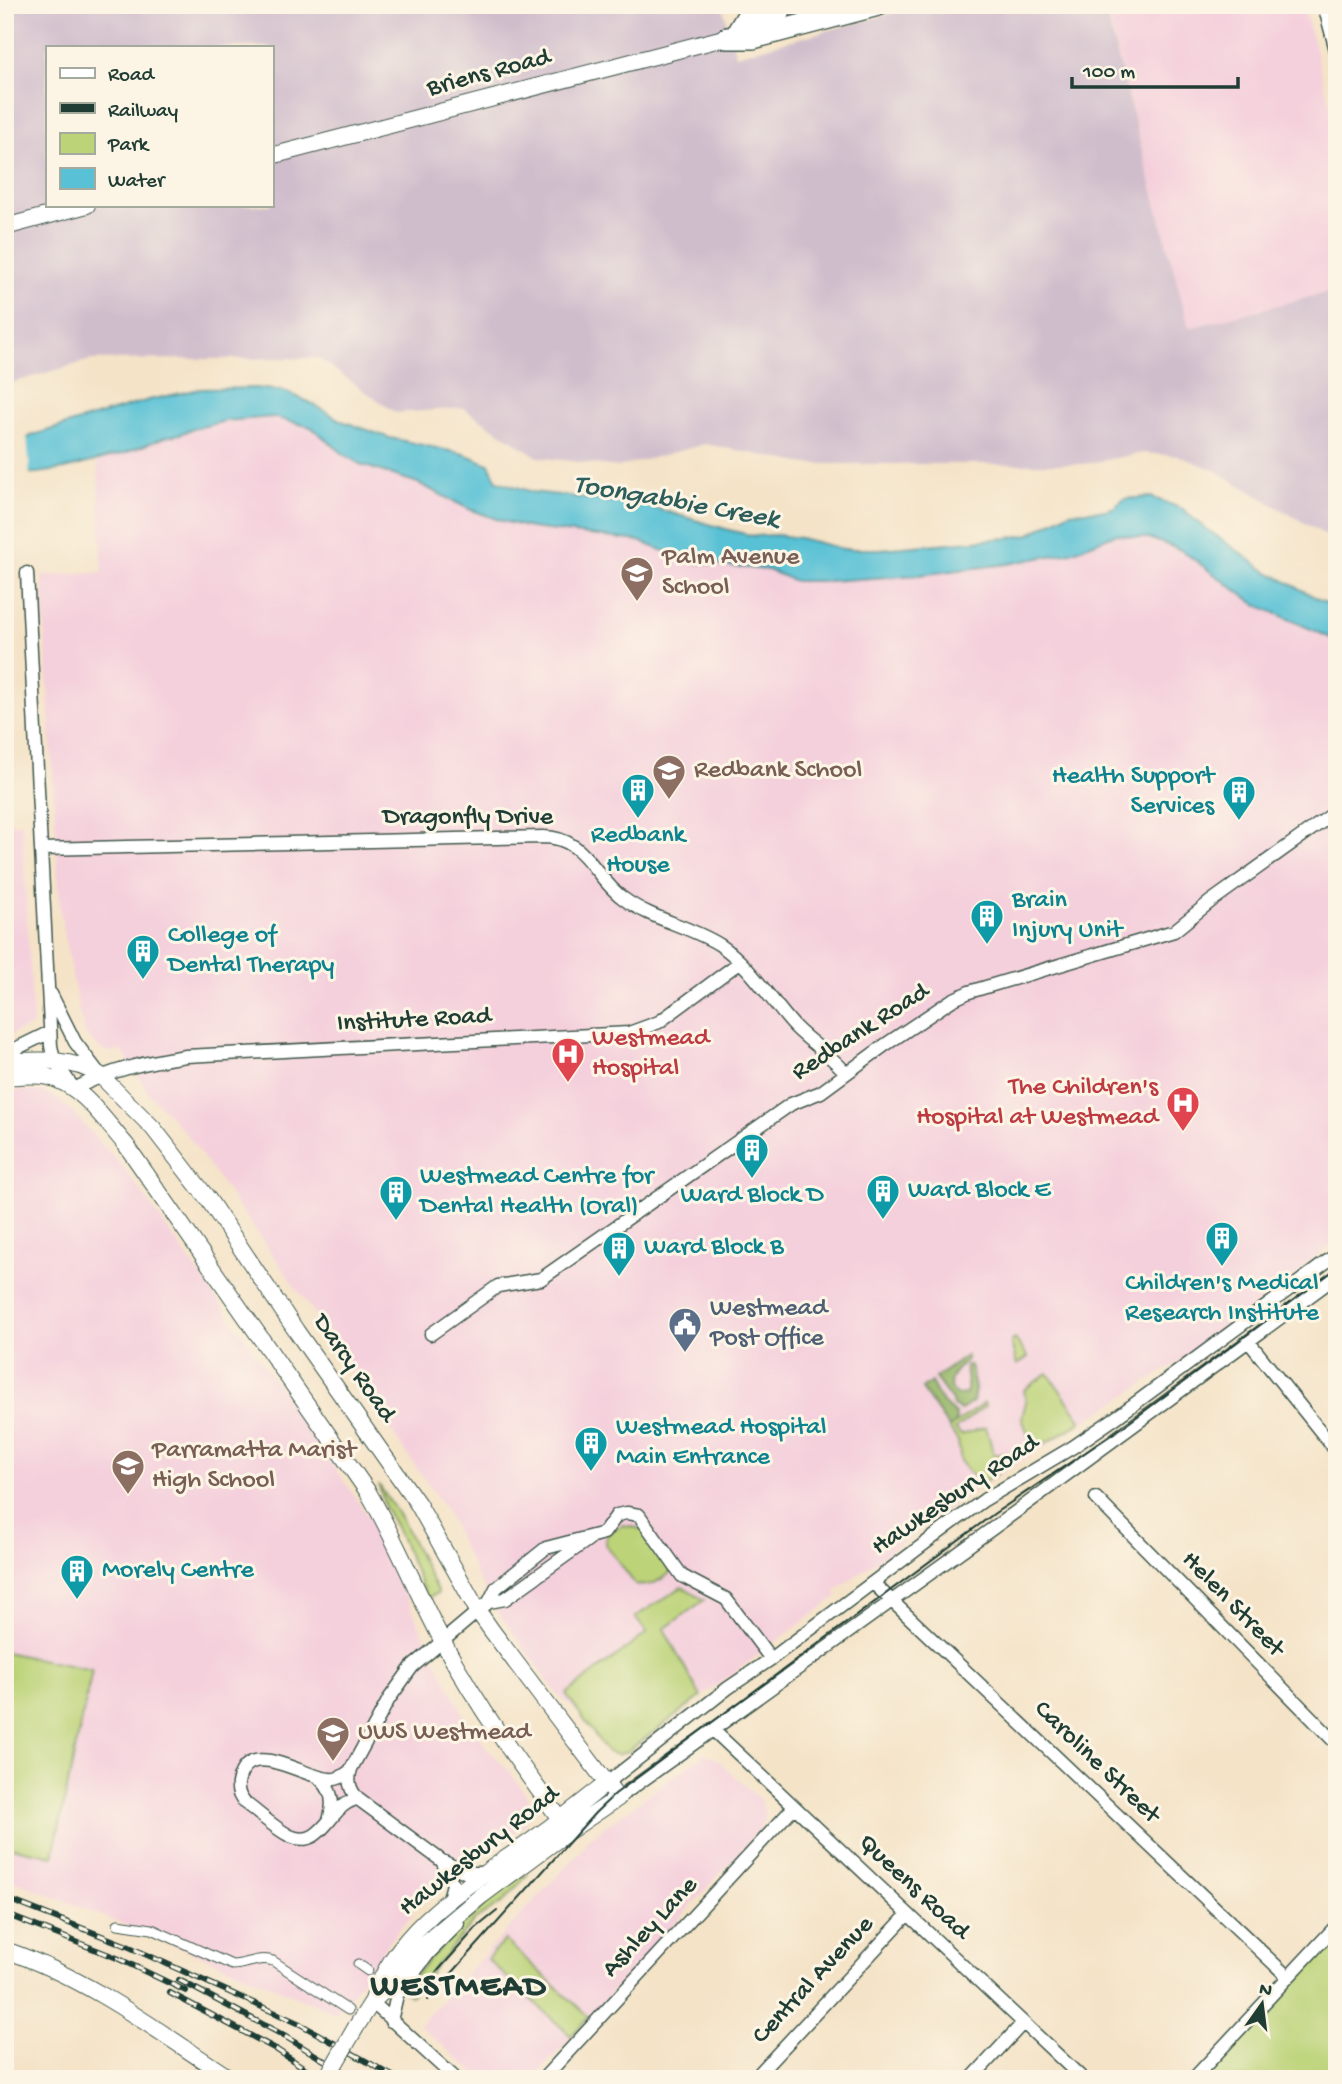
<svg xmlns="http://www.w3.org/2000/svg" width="1342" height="2084" font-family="'Gochi Hand',sans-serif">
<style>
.built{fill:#f4cfdc}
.industrial{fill:#d0bdcc;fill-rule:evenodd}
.green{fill:#bcd378;stroke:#6e8856;stroke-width:2}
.forest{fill:#95b568;stroke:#5a794e;stroke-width:2}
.water{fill:#58c1d5;stroke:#3c7f84;stroke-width:2}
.pier{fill:#f4e3c7}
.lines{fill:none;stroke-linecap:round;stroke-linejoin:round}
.pedestrian-casing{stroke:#3f564a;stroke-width:11}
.minor-casing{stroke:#3f564a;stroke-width:15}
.tertiary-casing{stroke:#3f564a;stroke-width:18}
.trunk-casing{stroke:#3f564a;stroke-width:24}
.pedestrian{stroke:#fff;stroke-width:9}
.minor{stroke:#fff;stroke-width:12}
.tertiary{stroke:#fff;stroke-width:16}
.trunk{stroke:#fff;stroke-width:21}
.tram{stroke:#1f3d34;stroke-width:2}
.rail-casing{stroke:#1f3d34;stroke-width:6}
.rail{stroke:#fcf5e5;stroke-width:3.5;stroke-dasharray:10;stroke-linecap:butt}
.tertiary-bridge-casing{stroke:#3f564a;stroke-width:18;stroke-linecap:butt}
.tertiary-bridge{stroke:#fff;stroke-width:16}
.labels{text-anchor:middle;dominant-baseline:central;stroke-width:6;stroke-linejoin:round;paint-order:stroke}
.street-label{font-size:26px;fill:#1f3d34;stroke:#fcf5e5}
.education-label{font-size:26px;fill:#785e54;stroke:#fcf5e5;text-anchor:start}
.culture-label{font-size:26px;fill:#0d838f;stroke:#fcf5e5;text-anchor:start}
.health-label{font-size:26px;fill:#be3a42;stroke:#fcf5e5;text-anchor:start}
.service-label{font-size:26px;fill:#4e5e75;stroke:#fcf5e5;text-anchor:start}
.water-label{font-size:28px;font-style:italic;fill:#2d5e5c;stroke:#fcf5e5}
.district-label{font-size:33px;font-weight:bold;letter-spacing:2px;fill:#1f3d34;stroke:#fcf5e5}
</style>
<rect width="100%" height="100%" fill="#fcf5e5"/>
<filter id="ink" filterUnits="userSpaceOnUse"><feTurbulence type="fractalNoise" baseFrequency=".0143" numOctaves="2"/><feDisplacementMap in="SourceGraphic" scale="14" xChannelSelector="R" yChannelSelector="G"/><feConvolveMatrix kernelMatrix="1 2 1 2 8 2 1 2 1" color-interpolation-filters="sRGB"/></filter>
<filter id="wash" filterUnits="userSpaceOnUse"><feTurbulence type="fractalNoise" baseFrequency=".00686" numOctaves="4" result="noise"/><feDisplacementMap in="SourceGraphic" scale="28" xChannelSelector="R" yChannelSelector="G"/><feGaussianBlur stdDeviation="1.57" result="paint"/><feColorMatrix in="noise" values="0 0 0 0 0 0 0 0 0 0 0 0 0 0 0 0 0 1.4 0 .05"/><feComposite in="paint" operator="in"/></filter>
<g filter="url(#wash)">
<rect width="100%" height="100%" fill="#f4e3c7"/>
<path class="built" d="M1105,5H1303L1337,131V290L1189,329Z
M260,417L286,419L311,427L331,445L362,465L418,483L469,509L502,521L639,541L692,562L768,570L795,581H828L919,575L1007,564L1071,552L1116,534L1151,539L1181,550L1281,617L1337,641V1241L1305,1265L1298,1275L1191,1354L958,1501L835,1591L838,1596L628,1751L607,1752L578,1712L558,1695L501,1617L477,1577L446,1510L373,1405L333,1340L188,1136L147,1091L122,1051L109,1052L101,1049L87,1037L80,1017L60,910L42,576L103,572L97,459L125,453L165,437L180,434L193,429L225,421Z
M22,823L33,1025L5,1037V824Z
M25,1090L42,1092L56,1098L69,1109L124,1168L264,1365L376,1528L418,1623L465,1718L489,1751L511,1773L527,1797L533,1811L525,1824L485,1854L466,1857L412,1909V1916L398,1930L346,2002L335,2013L229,1967L5,1877V1094Z
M706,1753L717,1759L762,1802L765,1817L759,1831L533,2079H481L419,2025L587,1844L585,1841Z"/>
<path class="industrial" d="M5,5H722L736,55L923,5H1104L1189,328L1337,290V542L1214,470L1179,456L1143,453L1084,464H806L705,444L618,467L538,457L463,408L396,413L318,358L91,360L5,385ZM47,47H271V205H47Z"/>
<path class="green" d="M1015,1339L1028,1357L1017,1365L1011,1342Z
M1048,1373L1081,1420L1080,1423L1044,1444L1038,1446L1031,1443L1022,1418L1026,1401L1024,1390Z
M984,1403L985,1406L955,1429L961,1435L986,1427L994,1455L1007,1453C1009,1470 992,1477 979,1485L961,1462L958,1441L949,1428Z
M379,1485L403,1522L438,1593L427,1598L396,1527L385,1508Z
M623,1525L642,1529L671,1567L669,1574C658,1581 648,1589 635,1584L605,1544C605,1532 614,1529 623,1525Z
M682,1587L704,1600L664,1629L701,1697L628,1751L617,1755L607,1752L566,1694L647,1633L635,1617Z
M5,1652L92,1670L53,1856L5,1846Z
M527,1875L503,1902L475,1920L410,1996L402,1989L456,1930L517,1876Z
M1337,1935V2079H1204Z
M505,1940L589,2017L571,2036L487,1959Z"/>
<path class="forest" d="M966,1356L967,1360C956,1370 942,1382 956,1395L966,1394C970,1384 964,1376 966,1365H970L975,1388L973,1402L961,1410L953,1406L952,1401L935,1378Z
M931,1382L941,1401L956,1415V1423L949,1428L922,1389Z"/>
<path class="water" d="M254,388L284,391L311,403L342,421L390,438L464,454L489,464L497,481L533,492L644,505L729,530L754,536L777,535L800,538L843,549H880L1007,538L1028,535L1070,512L1106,510L1115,507L1124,499L1151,497L1183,509L1197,522L1263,569L1337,609V641L1255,604L1181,550L1151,539L1116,534L1071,552L1007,564L919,575L828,581H795L768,570L692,562L639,541L531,528L502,521L469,509L418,483L362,465L346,456L311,427L273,417L225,421L193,429L180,434L165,437L125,453L65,469L38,473L5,474V450L33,435L149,400L200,389Z"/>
<path class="pier" d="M27,434L30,477H9L8,445Z"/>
</g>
<g filter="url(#ink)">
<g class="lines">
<defs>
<path id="pedestrian" d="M118,1924L152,1929L232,1965C247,1965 258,1956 273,1961L348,2010
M358,1964L368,1971"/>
<path id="minor" d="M1324,5L1337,54
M27,573L51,1046L54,1060L74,1089C110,1070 146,1062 186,1056L629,1033L659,1022L740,962
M42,849L543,837C586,837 593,877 624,899C653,920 690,926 720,945C751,966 770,1000 795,1027C812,1044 831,1055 846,1073
M51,994L75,1042L97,1071
M5,1054L50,1032
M431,1334L498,1286L541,1279L791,1104L821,1092L885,1045L952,1000L969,992L1174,931L1210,902L1337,811
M1249,1342L1337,1452
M1096,1498L1337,1744
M873,1583L1288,1977
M489,1602L505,1599L589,1539
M712,1729L1083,2079
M350,1771C343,1776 338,1780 330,1779C303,1778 247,1735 238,1783C237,1791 239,1797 245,1803C259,1813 274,1828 290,1836C324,1851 330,1802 358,1799
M319,1778C332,1789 334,1801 330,1817
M607,1783L728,1688L771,1659L952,1523L984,1500L1073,1447L1118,1416L1337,1254
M618,1798L1021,1508L1337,1276
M442,1861L453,1884L448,1902
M485,1873H467L442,1861L358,1799C350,1790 347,1781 351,1769L389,1699L412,1667L489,1602L496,1588L546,1548L604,1533L617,1515L627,1513L639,1515L682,1576L726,1599L771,1659
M372,2002L456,2079
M391,2021L397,1995L429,1953L458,1924
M543,2079L793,1808
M754,2079L908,1914
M971,2079L1023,2023
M1193,2079L1337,1925"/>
<path id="tertiary" d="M741,29L756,20L770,5
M271,156L720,39C748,35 770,29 788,5
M5,227L87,205
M5,1062C39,1060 70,1057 100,1075L153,1128L208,1199L297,1332L418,1504L478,1611L492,1631L618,1798L569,1831L481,1896L423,1945L387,1988L372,2002L356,2027
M5,1077C19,1076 35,1074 49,1077C82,1085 105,1121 126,1145L368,1492C396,1540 416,1591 442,1640C478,1708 523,1769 569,1831
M5,1950C88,1978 158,2031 231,2079
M373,2000C396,1924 478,1880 538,1836C562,1819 584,1801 607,1783"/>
<path id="trunk" d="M739,30L748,15L750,5
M727,38H753L878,5"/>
</defs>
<use href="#pedestrian" class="pedestrian-casing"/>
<use href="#minor" class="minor-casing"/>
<use href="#tertiary" class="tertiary-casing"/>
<use href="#trunk" class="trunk-casing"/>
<use href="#pedestrian" class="pedestrian"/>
<use href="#minor" class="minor"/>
<use href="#tertiary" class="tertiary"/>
<use href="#trunk" class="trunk"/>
<path class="tram" d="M419,1992L476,1928L497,1911
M428,2000L595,1813L615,1794L995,1513L1123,1427L1337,1268"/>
<defs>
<path id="rail" d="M5,1898L125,1945L300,2024L398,2079
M5,1914L117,1958L186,1991
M179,1980L281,2034L355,2079
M170,1993L274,2048L321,2079"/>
</defs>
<use href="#rail" class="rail-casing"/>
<use href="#rail" class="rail"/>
<defs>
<path id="tertiary-bridge" d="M326,2079L356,2027"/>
</defs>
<use href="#tertiary-bridge" class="tertiary-bridge-casing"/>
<use href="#tertiary-bridge" class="tertiary-bridge"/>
</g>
</g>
<defs>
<symbol id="school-pin" viewBox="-11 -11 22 30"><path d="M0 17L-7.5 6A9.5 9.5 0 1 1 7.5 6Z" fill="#8d6e63" stroke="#fcf5e5"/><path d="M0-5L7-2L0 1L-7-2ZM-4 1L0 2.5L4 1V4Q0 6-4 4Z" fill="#fff"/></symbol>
<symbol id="building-pin" viewBox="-11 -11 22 30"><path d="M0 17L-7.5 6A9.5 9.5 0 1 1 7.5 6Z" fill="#0f9aa8" stroke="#fcf5e5"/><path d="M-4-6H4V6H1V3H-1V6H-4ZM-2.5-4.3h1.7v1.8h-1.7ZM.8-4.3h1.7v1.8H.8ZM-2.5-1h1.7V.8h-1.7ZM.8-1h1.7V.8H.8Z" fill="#fff"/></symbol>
<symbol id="hospital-pin" viewBox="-11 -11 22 30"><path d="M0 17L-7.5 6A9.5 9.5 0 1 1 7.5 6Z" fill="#e0444e" stroke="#fcf5e5"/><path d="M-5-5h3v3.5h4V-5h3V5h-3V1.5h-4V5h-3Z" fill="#fff"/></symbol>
<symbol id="civic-pin" viewBox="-11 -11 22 30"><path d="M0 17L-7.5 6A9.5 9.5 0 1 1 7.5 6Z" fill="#5c6f8a" stroke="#fcf5e5"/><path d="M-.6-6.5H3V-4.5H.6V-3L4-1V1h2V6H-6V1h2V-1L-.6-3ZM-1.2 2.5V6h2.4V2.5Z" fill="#fff"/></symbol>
<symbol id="university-pin" viewBox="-11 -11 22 30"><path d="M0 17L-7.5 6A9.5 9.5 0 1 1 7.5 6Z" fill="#8d6e63" stroke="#fcf5e5"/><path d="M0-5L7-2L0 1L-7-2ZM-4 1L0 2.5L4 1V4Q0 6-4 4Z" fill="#fff"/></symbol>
</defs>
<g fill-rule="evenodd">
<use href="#school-pin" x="618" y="554" width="38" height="52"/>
<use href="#school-pin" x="650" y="752" width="38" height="52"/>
<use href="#building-pin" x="619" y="771" width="38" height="52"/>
<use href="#building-pin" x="1220" y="773" width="38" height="52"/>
<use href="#building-pin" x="968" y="897" width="38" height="52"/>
<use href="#building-pin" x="124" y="932" width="38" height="52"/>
<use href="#hospital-pin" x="549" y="1035" width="38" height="52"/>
<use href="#hospital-pin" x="1164" y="1084" width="38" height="52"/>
<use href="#building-pin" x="733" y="1131" width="38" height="52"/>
<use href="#building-pin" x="864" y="1172" width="38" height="52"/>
<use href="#building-pin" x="377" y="1173" width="38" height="52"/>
<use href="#building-pin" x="1203" y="1219" width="38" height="52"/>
<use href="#building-pin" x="600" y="1229" width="38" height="52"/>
<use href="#civic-pin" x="666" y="1305" width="38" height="52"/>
<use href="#building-pin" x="572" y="1424" width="38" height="52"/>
<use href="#school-pin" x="109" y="1447" width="38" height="52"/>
<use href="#building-pin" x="58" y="1552" width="38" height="52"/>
<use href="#university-pin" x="314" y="1714" width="38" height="52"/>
</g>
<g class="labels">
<g class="street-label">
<text transform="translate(489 74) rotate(-15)">Briens Road</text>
<text x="468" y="818">Dragonfly Drive</text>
<text transform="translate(414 1021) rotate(-3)">Institute Road</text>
<text transform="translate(861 1033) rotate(-33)">Redbank Road</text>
<text transform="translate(353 1369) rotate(55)">Darcy Road</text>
<text transform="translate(956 1496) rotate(-34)">Hawkesbury Road</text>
<text transform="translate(1232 1605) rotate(46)">Helen Street</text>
<text transform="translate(1096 1763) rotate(44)">Caroline Street</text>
<text transform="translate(480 1852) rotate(-38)">Hawkesbury Road</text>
<text transform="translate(913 1888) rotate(43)">Queens Road</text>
<text transform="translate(651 1928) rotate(-47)">Ashley Lane</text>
<text transform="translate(814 1981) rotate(-47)">Central Avenue</text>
</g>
<g class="education-label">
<text x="662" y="558">Palm Avenue<tspan x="662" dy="30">School</tspan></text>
<text x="694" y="771">Redbank School</text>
<text x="152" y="1451">Parramatta Marist<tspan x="152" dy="30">High School</tspan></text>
<text x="358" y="1733">UWS Westmead</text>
</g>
<g class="culture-label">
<text x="1214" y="777" text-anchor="end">Health Support<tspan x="1214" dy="30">Services</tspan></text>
<text x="638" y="836" text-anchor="middle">Redbank<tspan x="638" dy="30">House</tspan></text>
<text x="1012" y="901">Brain<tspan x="1012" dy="30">Injury Unit</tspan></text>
<text x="168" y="936">College of<tspan x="168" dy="30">Dental Therapy</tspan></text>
<text x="420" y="1177">Westmead Centre for<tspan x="420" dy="30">Dental Health (Oral)</tspan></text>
<text x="908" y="1191">Ward Block E</text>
<text x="752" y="1196" text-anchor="middle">Ward Block D</text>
<text x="644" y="1248">Ward Block B</text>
<text x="1222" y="1284" text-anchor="middle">Children's Medical<tspan x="1222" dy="30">Research Institute</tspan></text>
<text x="616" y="1428">Westmead Hospital<tspan x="616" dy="30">Main Entrance</tspan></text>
<text x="102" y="1571">Morely Centre</text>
</g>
<g class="health-label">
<text x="592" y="1039">Westmead<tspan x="592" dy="30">Hospital</tspan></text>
<text x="1158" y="1088" text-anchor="end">The Children's<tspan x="1158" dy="30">Hospital at Westmead</tspan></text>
</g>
<g class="service-label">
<text x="710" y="1309">Westmead<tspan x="710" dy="30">Post Office</tspan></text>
</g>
<g class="water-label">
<text transform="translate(676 503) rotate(10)">Toongabbie Creek</text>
</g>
<g class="district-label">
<text x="459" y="1988">WESTMEAD</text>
</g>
</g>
<rect width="1342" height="2084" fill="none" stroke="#fcf5e5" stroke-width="28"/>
<rect x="46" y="46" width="228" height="161" fill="#fcf5e5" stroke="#a4ab9e" stroke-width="2"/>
<rect x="60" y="68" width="35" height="10" fill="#ffffff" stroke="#a4ab9e" stroke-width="2"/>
<text x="108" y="80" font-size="21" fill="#1f3d34">Road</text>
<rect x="60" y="103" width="35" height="10" fill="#1f3d34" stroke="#a4ab9e" stroke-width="2"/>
<text x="108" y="116" font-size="21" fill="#1f3d34">Railway</text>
<rect x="60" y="133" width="35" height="21" fill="#bcd378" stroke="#a4ab9e" stroke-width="2"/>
<text x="108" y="150" font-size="21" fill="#1f3d34">Park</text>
<rect x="60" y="168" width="35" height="21" fill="#58c1d5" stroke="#a4ab9e" stroke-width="2"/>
<text x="108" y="186" font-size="21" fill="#1f3d34">Water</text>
<g transform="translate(1262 2004) rotate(14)" stroke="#fcf5e5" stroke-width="5" paint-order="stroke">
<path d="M0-5L12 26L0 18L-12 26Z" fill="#1f3d34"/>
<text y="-10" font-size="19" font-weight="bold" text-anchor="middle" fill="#1f3d34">N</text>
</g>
<path d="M1072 77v10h166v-10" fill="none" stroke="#1f3d34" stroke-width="3.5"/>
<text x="1083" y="77" font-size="21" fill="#1f3d34" stroke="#fcf5e5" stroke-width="5" paint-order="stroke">100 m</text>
</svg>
